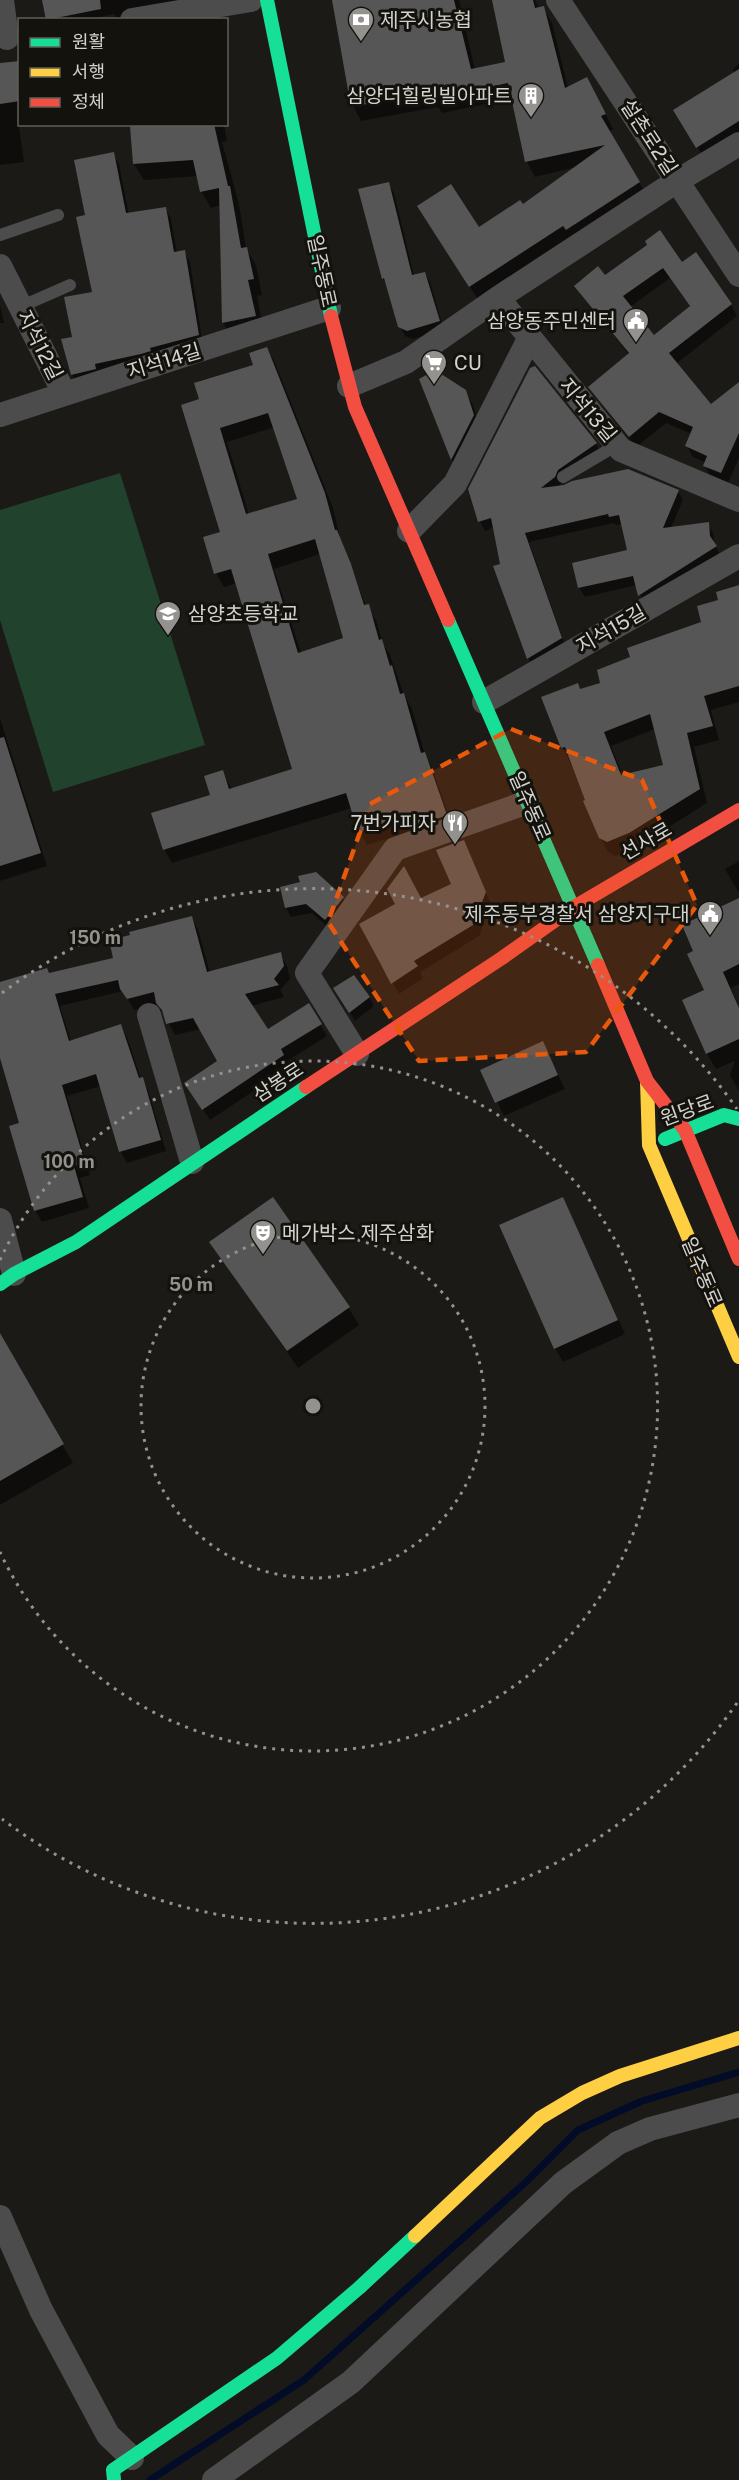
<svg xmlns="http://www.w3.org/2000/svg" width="739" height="2480" font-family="'Public Sans','Noto Sans KR',sans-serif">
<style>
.green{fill:#21422c}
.shadow{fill:#0007;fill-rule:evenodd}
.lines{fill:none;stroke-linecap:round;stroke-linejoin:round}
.stream{stroke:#020b27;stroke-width:7}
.building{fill:#575656;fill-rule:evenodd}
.lane{stroke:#4c4c4d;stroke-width:12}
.street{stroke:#4c4c4d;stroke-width:24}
.fast{stroke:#16e098;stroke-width:14}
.slow{stroke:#ffcf43;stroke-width:14}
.jam{stroke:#f24e42;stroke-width:14}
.marked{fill:#e8590c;fill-opacity:0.2;stroke:#e8590c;stroke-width:4.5;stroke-dasharray:12 8;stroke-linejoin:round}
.ring{fill:none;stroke:#93928e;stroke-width:3;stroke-dasharray:3 6}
.labels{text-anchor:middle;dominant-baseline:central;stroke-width:6;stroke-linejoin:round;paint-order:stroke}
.poi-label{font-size:20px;fill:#d3d2ce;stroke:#14120c;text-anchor:start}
.street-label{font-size:20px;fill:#d3d2ce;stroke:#14120c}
.centre{fill:#93928e;stroke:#14120c;stroke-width:3}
.ring-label{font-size:18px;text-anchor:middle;font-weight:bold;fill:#93928e;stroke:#14120c;stroke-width:6;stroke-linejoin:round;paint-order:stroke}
</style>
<rect width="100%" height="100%" fill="#1b1a17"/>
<path class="green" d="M120,473L205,745L53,792L0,620V510Z"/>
<path class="shadow" d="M43,0H205L117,19L114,14L86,20H47Z
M349,0H459L475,70L507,63L493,0H535L539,9L543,8L552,23L568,88L595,93L613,129L609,132L648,197L479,301L427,221L478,229L523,207L576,167L535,177L527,162L513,98L442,113L438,107L361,121L353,106Z
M20,62V119H18L24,162L0,165V65Z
M739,64V114L735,116L739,122V133L703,156L675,111L735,73L733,69Z
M164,124H224L227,141L222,142L239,204L246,248L256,265L262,295L257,296L264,332L233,339L223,323L221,205L211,208L201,191L198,176L144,180L134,164L131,127Z
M113,154L119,164L129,215L166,209L171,219L177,253L184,252L190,262L203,345L78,385L72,375L63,340L74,338L94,293L86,216Z
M388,184L394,193L414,276L424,273L430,282L444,330L413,339L405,336L400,326L388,286L383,278Z
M682,265L731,305L737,316L676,364L710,406L739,384V458L728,483L711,478L705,466L706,463L693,457L687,446L692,434L666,423L636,447L590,387L629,355L576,286L605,278ZM670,278L691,307L654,337L630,307Z
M0,305L4,323H0Z
M267,349L275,363L333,508L340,538L366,606L376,620L383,644L390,655L404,695L412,709L425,755L432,768L454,830H416L367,845L359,831L352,808L172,863L164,849L211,796L222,772L232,789L294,770L237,583L224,587L216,573L222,533L201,400L255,366ZM275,427L299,500L249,515L227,442ZM320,554L345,639L301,653L274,569Z
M421,379L465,391L473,405L481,430L460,472L452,460Z
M596,444L601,453L563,479L559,487L678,491L683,500L671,528L708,524L713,533L715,545L721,556L644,604L637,585L585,597L579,588L574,564L629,551L623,524L616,525L614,523L529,542L566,648L533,667L528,658L494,527L485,531L480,522L470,489Z
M739,587V702L711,710L719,740L694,747L707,803L637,847L615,856L608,852L600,837L587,801L563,747L580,691L602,684L632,658L703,622L720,601ZM655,729L665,766L623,776L611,746Z
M0,718L47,866L0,881Z
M463,842L491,904L479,936L420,972L423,978L399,994L361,925L397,905L421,900L453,885Z
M739,861V893L725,869Z
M282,888L343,898L348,907L330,929L312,913L291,917L286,908Z
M739,900V984L731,988L739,1007V1091L730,1075L735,1061L716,1069L707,1054L706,991L695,951Z
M191,918L198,929L210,973L280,954L287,966L290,979L280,990L284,997L251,1006L267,1031L308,1005L327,1036L287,1061L290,1067L210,1120L193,1095L219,1061L201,1029L175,1035L159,1004L134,1010L123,991L60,1006L71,1042L120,1025L127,1037L141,1079L148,1090L166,1151L127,1163L121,1152L101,1086L67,1096L90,1175L80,1178L89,1208L42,1222L35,1210L21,1124L0,1053V984L115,959Z
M335,988L369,997L374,1006L355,1021Z
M543,1043L565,1089L504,1116L482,1071Z
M563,1199L625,1334L563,1362L555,1348Z
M211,1243L348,1307L359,1325L298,1368Z
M4,1344L73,1463L0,1505V1346Z"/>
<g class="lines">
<path class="stream" d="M150,2480L304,2380L526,2182L578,2130L642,2101L739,2072"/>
</g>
<path class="building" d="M42,0H100L101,9L46,20Z
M332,0H454L471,69L505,62L492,0H533L535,8L544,6L565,88L587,77L606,114L601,116L640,182L566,230L563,226L469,287L417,206L451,184L479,227L520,200L523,204L605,145L525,162L508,83L432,99L431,92L351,107Z
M20,61V101L0,104V63Z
M739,69V121L696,148L673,110Z
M148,124H214L228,186H225H230L241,248L247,247L254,279L248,280L256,316L222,323L219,188L200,192L193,160L133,164L130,126Z
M114,152L126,213L166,207L174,252L185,250L199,335L150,348L151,351L141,354L95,364L96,369L71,375L61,339L72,337L64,297L92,292L76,217L85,215L74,160Z
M389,182L412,275L425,272L440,321L407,331L398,327L384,278L382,279L358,189Z
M660,230L682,262L696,252L732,304L669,353L711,404L739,382V433L721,473L703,466L707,456L685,446L693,427L659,412L629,437L588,387L629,353L574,286L598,266L605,275L647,245L645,241ZM663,268L690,306L654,335L623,296Z
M267,347L325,493L335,530H337L351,564L364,605L369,604L379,640L382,639L390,666L392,665L400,694L404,693L421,753L425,752L447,815L413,828L409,816L358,832L346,793L163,850L151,813L210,795L204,776L223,770L229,789L292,769L231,569L214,574L203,537L220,532L181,405L199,399L194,383L253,365L249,353ZM268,413L297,499L246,514L220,428ZM315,539L343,638L298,653L268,554Z
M535,366L597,443L558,470L555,477L541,488L564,485L572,481L628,469L679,490L663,528L709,522L710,536L717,546L638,596L633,576L578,588L572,563L627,550L619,515L609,517L608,514L525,533L562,638L527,659L493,566L500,564L491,518L478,522L468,489L530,368Z
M435,370L466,390L474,415L451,460L419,379Z
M739,585V686L704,696L713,726L687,733L700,789L629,833L607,842L599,838L583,801L585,800L565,747L561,748L541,697L578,683L580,689L600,683L597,670L630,657L627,648L701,622L697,606L718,600L716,592ZM650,714L663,765L621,775L604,732Z
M4,737L41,853L0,866V738Z
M464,840L486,892L473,925L414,961L418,966L391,984L378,959L380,958L378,959L359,924L395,904L387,889L404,866L421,898L451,884L436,850Z
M316,872L344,897L325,920L306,904L285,908L280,887L300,882L298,876Z
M739,898V964L723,972L739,1008V1039L706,1054L682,1000L704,990L687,954L693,951L682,925Z
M192,916L207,972L281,952L284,966L274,979L279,985L245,994L268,1029L309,1003L322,1024L281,1049L284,1055L202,1110L184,1083L217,1061L193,1018L166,1024L162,1010L156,1003L154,992L127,999L120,989L118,980L55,994L69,1041L121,1024L139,1078L143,1077L161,1140L119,1152L96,1074L62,1085L85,1163L74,1166L83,1197L34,1211L9,1126L19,1123L0,1058V982L47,968L49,973L113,958L109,940L130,935L129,932Z
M354,975L370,997L349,1013L333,988Z
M543,1041L558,1075L495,1103L480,1070Z
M273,1197L350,1307L287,1351L209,1242Z
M563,1197L618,1320L554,1349L499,1225Z
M0,1333L64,1444L0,1481Z"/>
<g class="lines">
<path class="lane" d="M0,235L58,215
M20,307L70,285
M563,477L617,445"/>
<path class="street" d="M2,0L7,38
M558,0L739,275
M132,20L251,0
M0,266L64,393
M498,298L621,450L739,500
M349,386L406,362L498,298L677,181L739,144
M0,415L329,308
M409,531L455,484L529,339
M484,702L739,556
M149,1015L192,1162
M357,1054L307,973L395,849L528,802
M0,1220L14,1274
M0,2217L41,2310L108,2435L132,2458
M214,2480L351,2382L563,2183L618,2143L650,2129L739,2105"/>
<path class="fast" d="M267,0L331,316
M448,620L598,965
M665,1139L724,1115L739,1119
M0,1284L14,1274L76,1242L306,1087
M114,2480L113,2470L277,2358L359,2288L415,2236"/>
<path class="slow" d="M647,1081L649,1145L739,1357
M415,2236L540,2118L582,2093L620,2076L739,2038"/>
<path class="jam" d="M331,316L355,407L448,620
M598,965L647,1081L685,1130L739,1259
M306,1087L502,958L574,907L739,810"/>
</g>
<path class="marked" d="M511,729L642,780L697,905L586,1052L419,1061L328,922L370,804Z"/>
<g class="ring">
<circle cx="313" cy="1406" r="172"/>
<path d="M0 1260A345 345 0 1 1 0 1552"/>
<path d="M737 1703A517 517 0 0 1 2 1819M2 993A517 517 0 0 1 737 1109"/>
</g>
<defs>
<symbol id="bank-pin" viewBox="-11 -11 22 30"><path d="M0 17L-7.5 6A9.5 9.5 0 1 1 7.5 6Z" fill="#93928e" stroke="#14120c"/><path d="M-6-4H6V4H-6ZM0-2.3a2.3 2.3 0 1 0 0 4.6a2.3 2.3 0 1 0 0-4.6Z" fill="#fff"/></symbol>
<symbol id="building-pin" viewBox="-11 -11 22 30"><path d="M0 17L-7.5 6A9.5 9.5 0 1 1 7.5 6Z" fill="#93928e" stroke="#14120c"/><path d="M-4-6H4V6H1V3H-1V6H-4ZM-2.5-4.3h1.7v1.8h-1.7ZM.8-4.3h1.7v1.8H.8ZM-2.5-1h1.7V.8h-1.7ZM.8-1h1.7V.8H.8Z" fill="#fff"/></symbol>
<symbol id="civic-pin" viewBox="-11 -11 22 30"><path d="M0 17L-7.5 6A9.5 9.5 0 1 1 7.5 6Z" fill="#93928e" stroke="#14120c"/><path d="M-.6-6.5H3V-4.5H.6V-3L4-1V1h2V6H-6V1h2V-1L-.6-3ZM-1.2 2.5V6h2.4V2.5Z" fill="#fff"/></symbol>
<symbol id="supermarket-pin" viewBox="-11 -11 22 30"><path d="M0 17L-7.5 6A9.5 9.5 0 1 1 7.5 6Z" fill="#93928e" stroke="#14120c"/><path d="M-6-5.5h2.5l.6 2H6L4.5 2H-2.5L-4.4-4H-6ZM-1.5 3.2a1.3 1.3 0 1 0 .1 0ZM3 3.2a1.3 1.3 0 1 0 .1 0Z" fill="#fff"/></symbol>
<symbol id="school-pin" viewBox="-11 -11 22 30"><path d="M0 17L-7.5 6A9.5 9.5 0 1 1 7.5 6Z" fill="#93928e" stroke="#14120c"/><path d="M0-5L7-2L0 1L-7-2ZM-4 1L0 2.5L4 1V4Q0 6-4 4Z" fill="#fff"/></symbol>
<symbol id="restaurant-pin" viewBox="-11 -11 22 30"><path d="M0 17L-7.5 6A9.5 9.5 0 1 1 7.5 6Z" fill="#93928e" stroke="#14120c"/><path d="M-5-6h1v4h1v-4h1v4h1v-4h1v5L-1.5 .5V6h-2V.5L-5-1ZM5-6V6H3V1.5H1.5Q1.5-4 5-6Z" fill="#fff"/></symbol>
<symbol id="theatre-pin" viewBox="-11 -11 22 30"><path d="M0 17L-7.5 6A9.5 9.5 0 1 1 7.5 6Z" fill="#93928e" stroke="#14120c"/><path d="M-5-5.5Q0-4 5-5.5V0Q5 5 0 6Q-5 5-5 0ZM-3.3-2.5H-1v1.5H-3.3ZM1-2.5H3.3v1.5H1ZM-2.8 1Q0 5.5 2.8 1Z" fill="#fff"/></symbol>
</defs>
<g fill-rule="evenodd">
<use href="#bank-pin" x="346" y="5" width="30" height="40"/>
<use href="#building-pin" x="516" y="81" width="30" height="40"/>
<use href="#civic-pin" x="621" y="306" width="30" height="40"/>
<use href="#supermarket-pin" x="419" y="348" width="30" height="40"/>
<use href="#school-pin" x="153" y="599" width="30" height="40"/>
<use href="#restaurant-pin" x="440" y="808" width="30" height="40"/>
<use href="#civic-pin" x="695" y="899" width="30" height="40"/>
<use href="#theatre-pin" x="248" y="1218" width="30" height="40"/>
</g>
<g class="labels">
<g class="poi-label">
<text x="380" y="20">제주시농협</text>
<text x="512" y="96" text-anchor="end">삼양더힐링빌아파트</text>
<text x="616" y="321" text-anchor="end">삼양동주민센터</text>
<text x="454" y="363">CU</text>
<text x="188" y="614">삼양초등학교</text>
<text x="436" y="823" text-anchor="end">7번가피자</text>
<text x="690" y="914" text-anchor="end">제주동부경찰서 삼양지구대</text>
<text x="282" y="1233">메가박스 제주삼화</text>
</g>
<g class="street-label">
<text transform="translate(649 137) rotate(57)">설촌로2길</text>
<text transform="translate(322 271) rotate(78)">일주동로</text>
<text transform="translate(40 345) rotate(63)">지석12길</text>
<text transform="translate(164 361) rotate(-17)">지석14길</text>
<text transform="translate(588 410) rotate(50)">지석13길</text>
<text transform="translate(611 629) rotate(-30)">지석15길</text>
<text transform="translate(530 806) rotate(66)">일주동로</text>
<text transform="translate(646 841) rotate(-30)">선사로</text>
<text transform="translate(278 1082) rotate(-33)">삼봉로</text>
<text transform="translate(687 1110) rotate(-20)">원당로</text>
<text transform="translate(702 1272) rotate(67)">일주동로</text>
</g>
</g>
<circle cx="313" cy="1406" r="9" class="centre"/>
<g class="ring-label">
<text x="95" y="944">150 m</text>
<text x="69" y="1168">100 m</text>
<text x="191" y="1291">50 m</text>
</g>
<rect x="18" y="18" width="210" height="108" fill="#14120c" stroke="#605f5a" stroke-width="1.5"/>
<rect x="30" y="38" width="30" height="9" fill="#16e098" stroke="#605f5a" stroke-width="1.5"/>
<text x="72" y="48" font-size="18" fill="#d3d2ce">원활</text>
<rect x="30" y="68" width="30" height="9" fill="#ffcf43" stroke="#605f5a" stroke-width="1.5"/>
<text x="72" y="78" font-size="18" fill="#d3d2ce">서행</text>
<rect x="30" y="98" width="30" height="9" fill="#f24e42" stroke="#605f5a" stroke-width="1.5"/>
<text x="72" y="108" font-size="18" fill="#d3d2ce">정체</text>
</svg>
